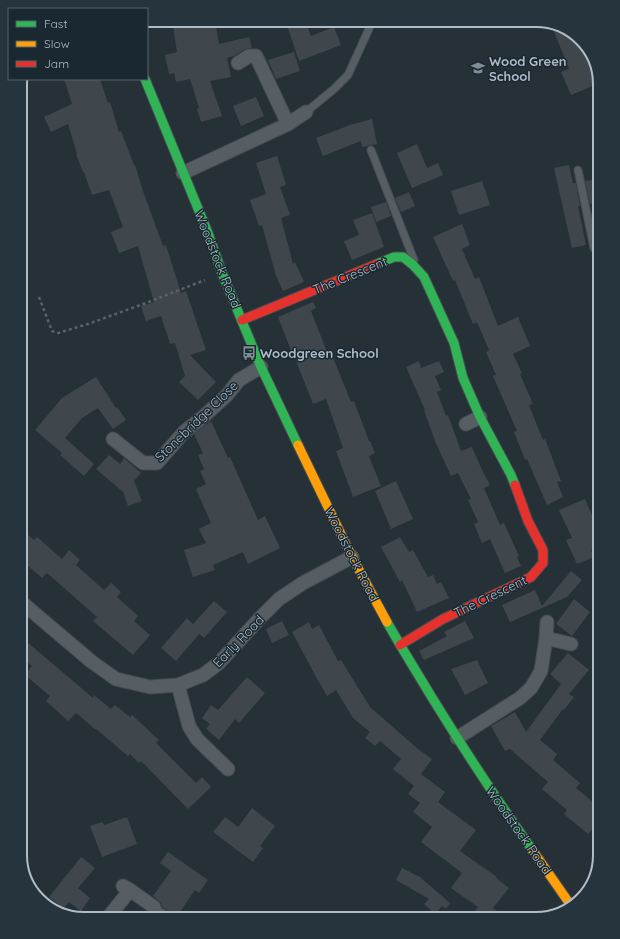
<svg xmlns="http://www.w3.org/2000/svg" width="620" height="939" font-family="Quicksand,sans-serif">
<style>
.building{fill:#3f474c}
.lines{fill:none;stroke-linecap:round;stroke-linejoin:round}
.lane-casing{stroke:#454c51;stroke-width:9}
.street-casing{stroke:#454c51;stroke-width:15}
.fast-casing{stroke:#454c51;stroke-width:11}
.slow-casing{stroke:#454c51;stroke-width:11}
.jam-casing{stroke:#454c51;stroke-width:11}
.path{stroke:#5a6267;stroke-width:2.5;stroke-dasharray:3 3;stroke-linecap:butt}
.lane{stroke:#565e64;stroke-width:7}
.street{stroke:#565e64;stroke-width:13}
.fast{stroke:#30b455;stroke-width:9}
.slow{stroke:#ff9f0a;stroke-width:9}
.jam{stroke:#e5322d;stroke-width:9}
.labels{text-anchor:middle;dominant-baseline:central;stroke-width:3;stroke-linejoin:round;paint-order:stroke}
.poi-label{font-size:13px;font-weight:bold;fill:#afbdc9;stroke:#192831;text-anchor:start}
.street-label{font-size:13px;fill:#afbdc9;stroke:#192831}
.rim{fill:none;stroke:#afbdc9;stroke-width:2}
</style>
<rect width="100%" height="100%" fill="#263037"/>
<path class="building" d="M172,20H215L219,44L249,37L252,48L245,49L234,56L227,58L231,77L210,81L222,116L201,122L197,109L199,108L190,79L176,82L174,73L169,74L165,55L177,52Z
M306,22L311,36L334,27L341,45L299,61L288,28Z
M551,24L572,31L592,52L600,83L571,95L561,72L569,69Z
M294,52L300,71L276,79L268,60Z
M64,79H100L108,103L110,102L119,132L121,131L134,165H135L144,194L163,246L166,245L181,293L186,291L206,350L190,355L216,382L198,400L179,382L185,376L175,343L170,344L161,316L146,321L141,306L154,302L138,246L119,253L111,232L123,227L109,190L92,195L84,172H83L76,154H77L68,124L51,132L44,117L72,104Z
M256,97L264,116L241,126L233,106Z
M372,119L377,144L362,147L361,141L323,156L316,138L350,125Z
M417,144L427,168L438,163L443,175L412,188L397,153Z
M277,156L286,185L280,187L290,215L281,218L293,264L295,262L304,282L283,291L276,276L262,225L259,226L250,200L266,194L256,163Z
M569,165L573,183H576L580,206H578L586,245L572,248L554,168Z
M600,179V203L590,204L585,181Z
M482,181L490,205L459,215L451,191Z
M409,192L415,206L401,212L395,198Z
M386,202L391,216L376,222L371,207Z
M372,213L384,247L352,260L344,241L359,235L353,220Z
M462,224L470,245L462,249L475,279L479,277L498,326L518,317L530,346L513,354L522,373L520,374L533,404L529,405L543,440L545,439L561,481L557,482L563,497L547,505L527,459L525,460L514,432L517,431L493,376L496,375L486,352L489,350L477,322L473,324L455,280L453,281L433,237Z
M313,302L316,308L311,311L327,352L330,350L351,402L354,401L369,441H370L375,453L369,456L381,486L353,497L336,451L343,448L326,399L313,404L293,353H292L278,317Z
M419,361L421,368L439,361L444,372L435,376L441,390L437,392L446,416L448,415L461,451L472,447L482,470L490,485L484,488L500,525L504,523L519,556L517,557L521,566L505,573L490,539L482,543L474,524L478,522L468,500L471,499L458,473L451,476L435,441L424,410H425L406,367Z
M96,377L116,408L117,407L126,420L113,429L98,408L82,418L65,438L94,464L84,476L60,455L62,453L35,430L62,398Z
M211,421L228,458L230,457L258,520L265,516L280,548L248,564L243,552L213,565L215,570L193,577L184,550L206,543L199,529L211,523L196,489L206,484L200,471L204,469L198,455L203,453L194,434Z
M109,455L120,464L124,458L141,473L134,481L142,501L128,506L123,492L96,469Z
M396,481L413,519L391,529L375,491Z
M585,499L596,524L593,525L600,541V546L591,550L594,557L577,564L566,540L572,538L559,510Z
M20,528L34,540L37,537L62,559L69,550L80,560L76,565L104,590L111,583L121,592L117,597L138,616L134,621L150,635L133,655L93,621L97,617L47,573L42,578L20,559Z
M400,537L409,552L413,550L428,577L433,575L437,584L441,582L449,598L417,612L402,580L400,582L381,547Z
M571,571L582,580L567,597L510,622L502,605L535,590L542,606Z
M574,599L590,612L572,636L556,624Z
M214,601L227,612L204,638L199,634L176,661L161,648L187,618L193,624Z
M282,621L289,635L272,643L266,629Z
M465,621L474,638L424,660L419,651L447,636L444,632Z
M309,622L312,629L319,625L338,661L341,660L370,707L418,749L432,759L421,774L445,792L438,802L476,830L460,851L497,877L496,878L509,888L493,908L508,919H469L478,907L451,888L462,873L421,842L432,827L413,812L420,803L408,794L414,786L393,769L401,759L380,741L375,746L365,738L370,732L353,718L336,690L327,696L315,675L292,632Z
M20,636L93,698L94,695L111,709L115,705L130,717L132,715L159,740L156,743L196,783L202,777L211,787L188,809L141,761L139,763L130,754L128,756L96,729H95L76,713L68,721L46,701L50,696L25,675L32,666L20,656Z
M568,653L589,670L569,694L574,697L564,710L563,709L540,740L557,754L553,760L580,783L576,788L600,808V820L588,834L564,814L567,810L542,789L548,782L510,749L505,751L491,726L515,712L526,732L561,684L550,674Z
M477,660L488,683L465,695L451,669Z
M247,677L265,693L239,723L235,719L219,740L206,729L210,724L202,718L211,705L218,710Z
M252,808L275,826L260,846L263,848L253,862L213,832L225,817L238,827Z
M127,817L137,844L102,857L90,826L102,822L104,825Z
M168,852L208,880L199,893L195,890L175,919L173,915L162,907L161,903L153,896L171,871L160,863Z
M81,857L95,868L78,888L90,898L81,911L69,902L63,909L49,897Z
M402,868L420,877L450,903L446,909L442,906L435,914L424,904L429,899L396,880Z
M147,912L153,915H156L162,919H143Z"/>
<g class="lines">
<defs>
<path id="lane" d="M306,112L334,89L348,75L373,20
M371,150L414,260
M578,170L594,248L600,255
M154,907L170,919"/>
<path id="street" d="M238,63L249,56H256L288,124
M183,173L288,124L306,112
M466,424L480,417
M113,439L143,463H157L184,432L203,417L227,395L239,380L261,367
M20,601L92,662L116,679L150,687L178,685L203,675L219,663L260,618L279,599L303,583L352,557
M546,638L571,644
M178,685L189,726L197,739L228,769
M457,738L520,698L531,688L541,671L546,638L547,622
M130,890L154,907
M107,919L130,890L123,886"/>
<path id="fast" d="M145,79L208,233L222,273L261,367L298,445
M377,264L394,257H403L413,265L424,277L454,343L463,378L480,417L511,475L515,485
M387,622C401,647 416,671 431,696C463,748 497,800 533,851"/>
<path id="slow" d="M298,445L352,557L387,622
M533,851L572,907"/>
<path id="jam" d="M242,320L377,264
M400,645L443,619L531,577L543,563V550L528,521L515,485"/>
</defs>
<use href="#lane" class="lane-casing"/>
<use href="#street" class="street-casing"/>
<use href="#fast" class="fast-casing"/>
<use href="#slow" class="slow-casing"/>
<use href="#jam" class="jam-casing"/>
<path class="path" d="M39,297L52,331L58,333L88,324L146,303L205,280"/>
<use href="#lane" class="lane"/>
<use href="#street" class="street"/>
<use href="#fast" class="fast"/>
<use href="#slow" class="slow"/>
<use href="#jam" class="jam"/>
</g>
<defs>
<symbol id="school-bare" viewBox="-9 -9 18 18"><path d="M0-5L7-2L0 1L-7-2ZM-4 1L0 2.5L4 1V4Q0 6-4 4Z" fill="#7f8c96" stroke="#192831" stroke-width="2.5" paint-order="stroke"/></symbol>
<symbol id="bus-bare" viewBox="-9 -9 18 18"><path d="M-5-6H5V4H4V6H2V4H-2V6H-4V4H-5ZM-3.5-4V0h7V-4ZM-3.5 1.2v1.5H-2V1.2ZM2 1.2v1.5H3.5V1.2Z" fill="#7f8c96" stroke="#192831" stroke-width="2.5" paint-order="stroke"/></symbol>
</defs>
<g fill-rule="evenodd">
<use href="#school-bare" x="468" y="58" width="20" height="20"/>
<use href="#bus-bare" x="239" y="343" width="20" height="20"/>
</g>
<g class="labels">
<g class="poi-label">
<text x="489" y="61">Wood Green<tspan x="489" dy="15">School</tspan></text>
<text x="260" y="353">Woodgreen School</text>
</g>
<g class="street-label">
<text transform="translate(218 259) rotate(68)">Woodstock Road</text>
<text transform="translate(350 275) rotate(-22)">The Crescent</text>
<text transform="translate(196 421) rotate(-44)">Stonebridge Close</text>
<text transform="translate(352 554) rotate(63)">Woodstock Road</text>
<text transform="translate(490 596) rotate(-26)">The Crescent</text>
<text transform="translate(238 641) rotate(-46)">Early Road</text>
<text transform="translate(519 830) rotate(55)">Woodstock Road</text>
</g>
</g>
<path d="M0 0H620V939H0ZM84 27H536A57 57 0 0 1 593 84V855A57 57 0 0 1 536 912H84A57 57 0 0 1 27 855V84A57 57 0 0 1 84 27Z" fill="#25343d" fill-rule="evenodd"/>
<path class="rim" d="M84 27H536A57 57 0 0 1 593 84V855A57 57 0 0 1 536 912H84A57 57 0 0 1 27 855V84A57 57 0 0 1 84 27Z"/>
<rect x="8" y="8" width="140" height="72" fill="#192831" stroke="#55646e"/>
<rect x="16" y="21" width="20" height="6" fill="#30b455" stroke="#55646e"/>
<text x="44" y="28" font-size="12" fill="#afbdc9">Fast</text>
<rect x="16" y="41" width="20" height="6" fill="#ff9f0a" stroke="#55646e"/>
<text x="44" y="48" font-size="12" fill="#afbdc9">Slow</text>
<rect x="16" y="61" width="20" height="6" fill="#e5322d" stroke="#55646e"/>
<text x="44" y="68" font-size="12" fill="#afbdc9">Jam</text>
</svg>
